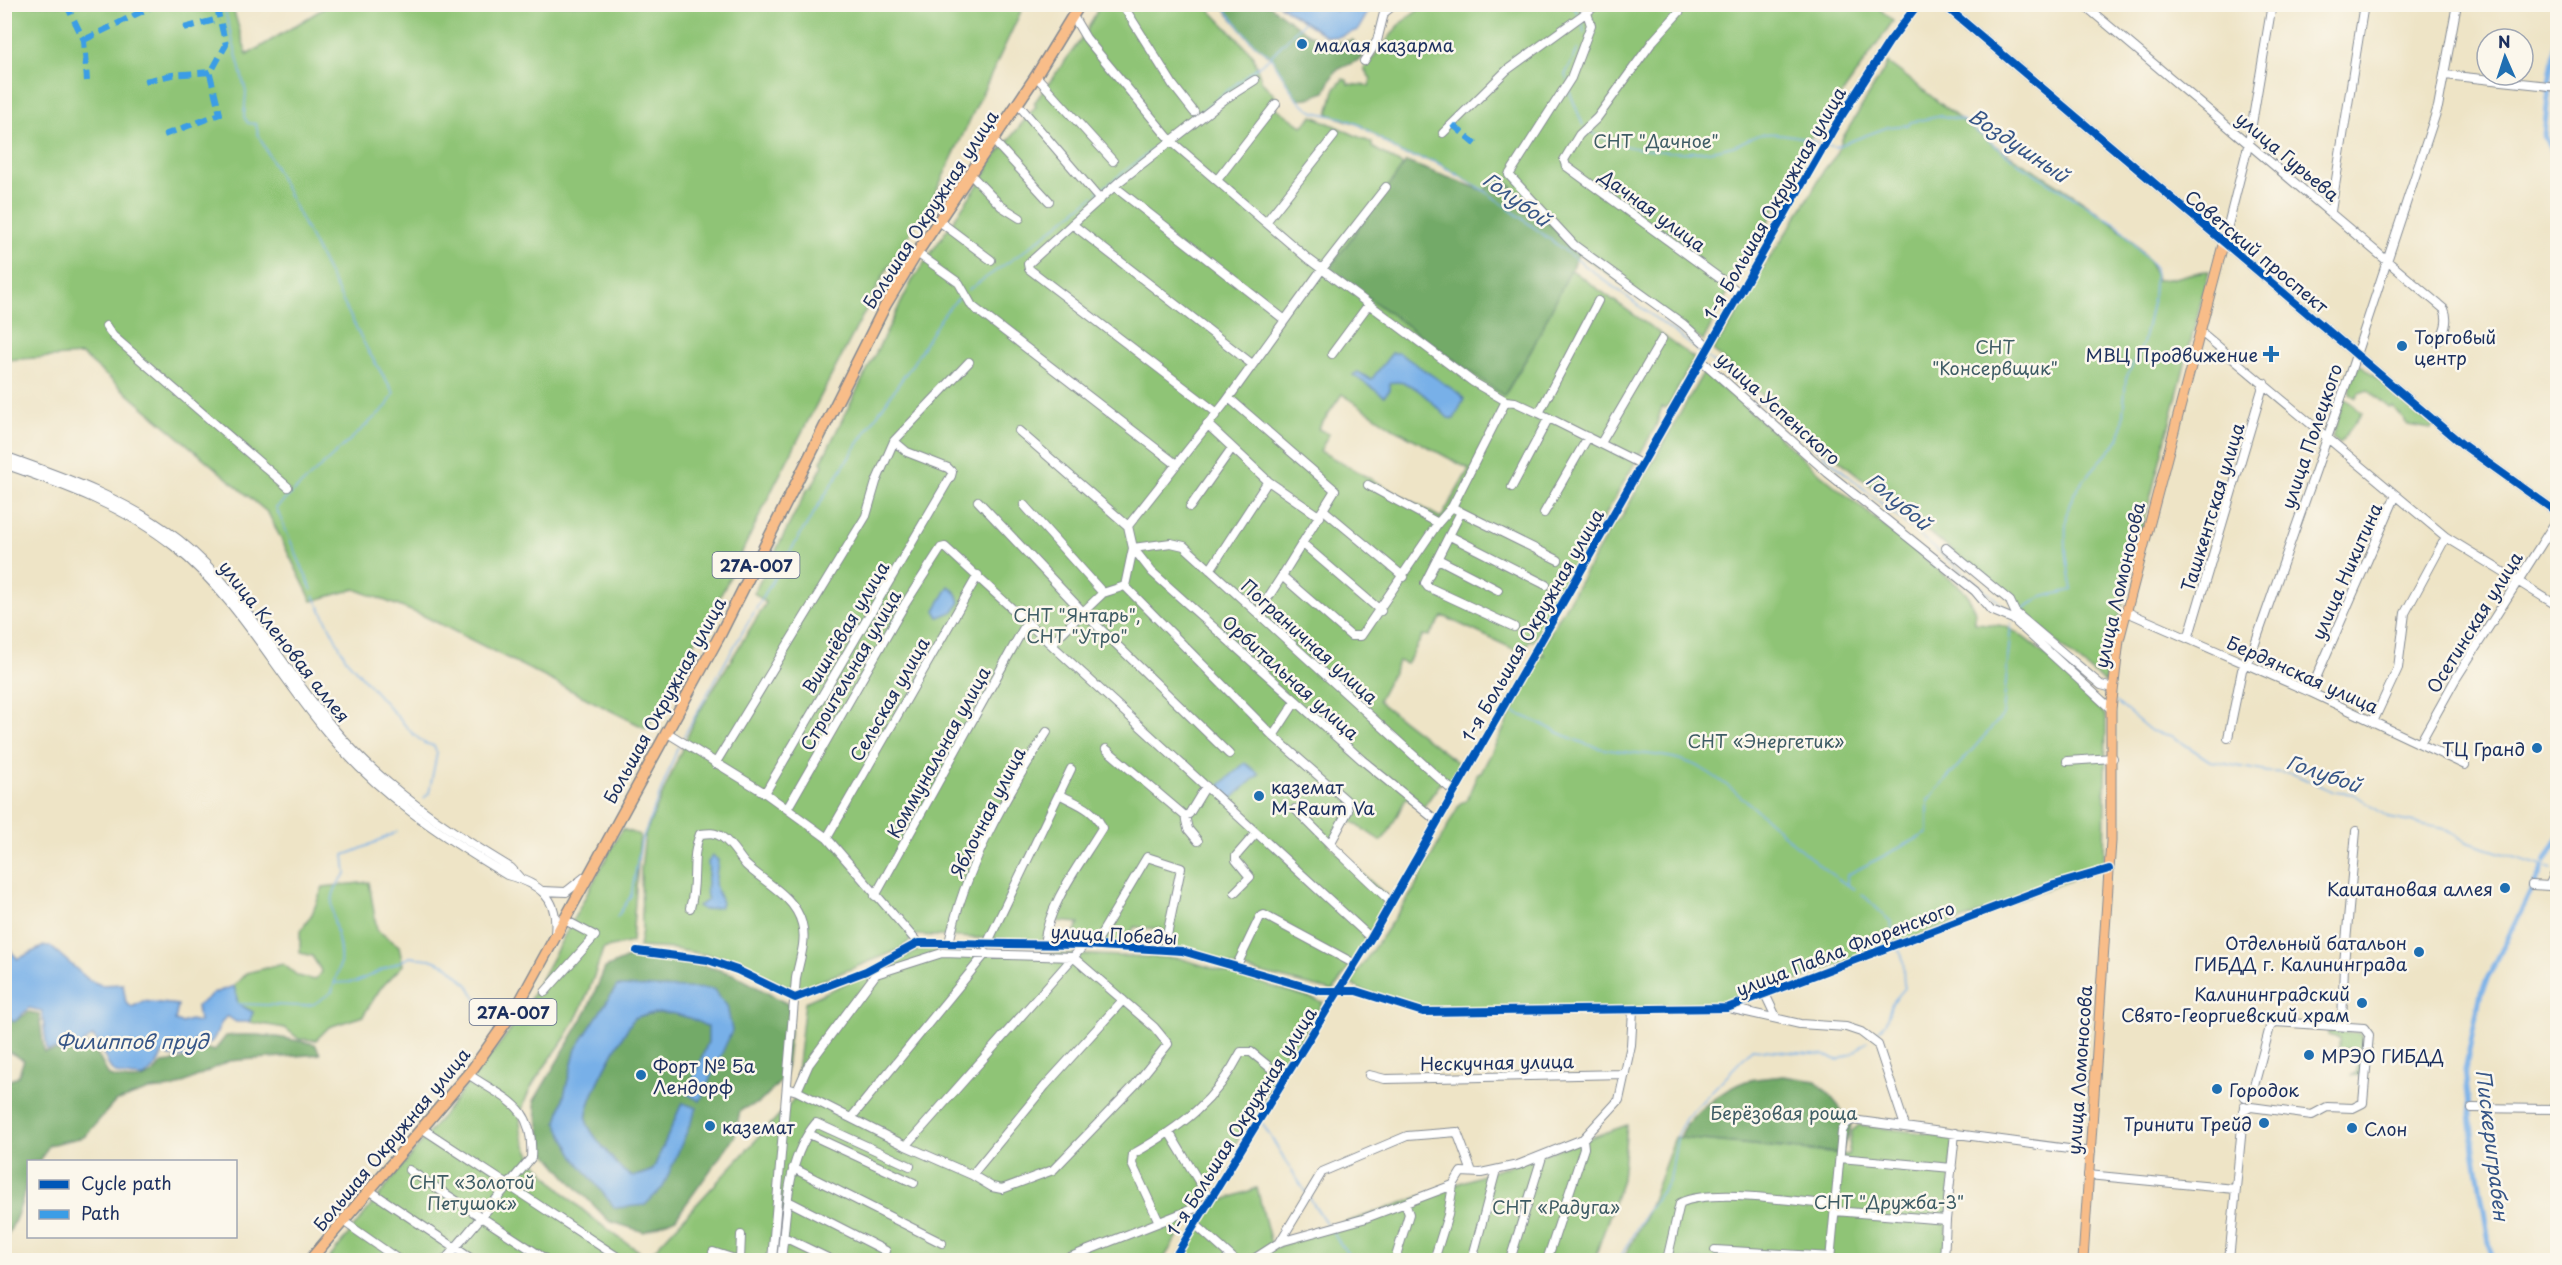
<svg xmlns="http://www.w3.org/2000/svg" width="2562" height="1265" font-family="'Playpen Sans',sans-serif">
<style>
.green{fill:#8fc476;stroke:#557a6a;stroke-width:1.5;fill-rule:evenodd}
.forest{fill:#73aa67;stroke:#476c62;stroke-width:1.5;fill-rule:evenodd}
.water{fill:#78b0e8;stroke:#4a70a3;stroke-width:1.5}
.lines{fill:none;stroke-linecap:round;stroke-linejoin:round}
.stream{stroke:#78b0e8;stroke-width:1.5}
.canal{stroke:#78b0e8;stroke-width:5}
.minor-casing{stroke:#848a92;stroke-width:10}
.major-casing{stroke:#848a92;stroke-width:11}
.highway-casing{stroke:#848a92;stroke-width:13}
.minor{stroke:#fff;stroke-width:8}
.major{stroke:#f8bd89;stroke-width:9}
.highway{stroke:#f8bd89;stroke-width:10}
.quiet{stroke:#3b9de6;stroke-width:6;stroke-dasharray:12 6;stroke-linecap:butt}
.cycleway-casing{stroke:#fbf7ec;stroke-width:11}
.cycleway{stroke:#0057b8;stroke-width:8}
.poi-dot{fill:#1f6fb2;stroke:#fbf7ec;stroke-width:2}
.labels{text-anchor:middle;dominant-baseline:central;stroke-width:5;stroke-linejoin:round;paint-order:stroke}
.shield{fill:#fbf7ec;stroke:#5e6b89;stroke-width:1.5}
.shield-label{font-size:16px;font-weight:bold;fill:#1b2f5e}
.poi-label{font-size:18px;fill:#1b2f5e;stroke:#fbf7ec;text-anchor:start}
.park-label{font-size:18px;fill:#3e5c65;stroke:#fbf7ec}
.street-label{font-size:18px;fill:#1b2f5e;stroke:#fbf7ec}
.water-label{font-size:20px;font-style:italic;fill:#375687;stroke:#fbf7ec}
</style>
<rect width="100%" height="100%" fill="#fbf7ec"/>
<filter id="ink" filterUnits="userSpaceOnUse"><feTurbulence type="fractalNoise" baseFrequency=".0167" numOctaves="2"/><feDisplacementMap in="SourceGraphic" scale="12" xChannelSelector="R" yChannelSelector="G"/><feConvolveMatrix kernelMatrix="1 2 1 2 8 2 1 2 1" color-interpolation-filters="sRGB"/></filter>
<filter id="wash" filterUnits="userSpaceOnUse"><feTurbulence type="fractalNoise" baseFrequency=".008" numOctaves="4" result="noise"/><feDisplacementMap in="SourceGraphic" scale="24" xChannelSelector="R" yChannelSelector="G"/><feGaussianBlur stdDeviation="1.35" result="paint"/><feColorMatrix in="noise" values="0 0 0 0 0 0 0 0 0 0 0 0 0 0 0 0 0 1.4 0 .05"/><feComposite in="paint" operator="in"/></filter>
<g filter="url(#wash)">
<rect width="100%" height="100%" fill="#eee4c6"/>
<path class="green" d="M1874,4L1893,21L1813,136L1809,138L1762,235L1750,248L1751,253L1731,287L1727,289V294L1703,341L1579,253L1508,183L1496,180L1485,191L1436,162L1402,154L1360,125L1328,114L1334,90L1343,79L1347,80L1348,84L1369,86L1371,79L1364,69L1401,23L1425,5Z
M5,5H232L247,55L329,5H1024L934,196L886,271L775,484L724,589L647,729L424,616L355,589L312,601L268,513L82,355L5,360Z
M1100,5H1205L1252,54L1262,82L1279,100L1275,107L1302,126L1313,116L1372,143V147L1404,166L1330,269L1505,395L1532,349L1570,269L1694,358L1670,403L1666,408L1662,407L1656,426L1533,641L1529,640L1522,653L1443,616L1429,636L1423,635L1407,664L1399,661L1378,701L1462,766L1451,783L1445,777L1422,809L1406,798L1388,833L1381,841L1348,819L1328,844L1386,895C1378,930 1353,961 1333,991L1156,947L1161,929L1134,927L1126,945L1072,937L1079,923L1054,921L1042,940L1037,941L916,935L901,949L805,987H787L731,959L674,949L639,947L642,930L641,870L645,834L696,717L766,603L754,593L808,488H811L823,465L821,462L912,281L988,170L987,167L1036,106L1034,103L1085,34ZM1342,394L1393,428L1469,469L1441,518L1320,451L1329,434L1318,429Z
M1888,63C1923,88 1955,117 1990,142C2032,172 2148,229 2156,280C2175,281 2190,271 2209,271L2116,630L2111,634L2105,683L2030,620L2028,614C1925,524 1811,445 1713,350L1735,318L1754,282L1806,202L1824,170L1837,154L1842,139Z
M2361,365L2433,426L2431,429L2408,425L2393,407L2389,408L2368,390L2359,393L2356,398L2350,394C2348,385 2354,370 2361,365Z
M1703,373L1741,403L1825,478L1966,592L1975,612V623C1984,624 1994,624 2003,626C2030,634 2085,694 2106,716L2104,868L1724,1007L1437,1014L1361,990L1351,984V981L1413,891L1460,803L1466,801L1478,773H1481L1518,700L1516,696L1539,655H1544L1541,649L1612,526L1620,520Z
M2344,400H2347L2362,413L2340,443L2332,437Z
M622,829L640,835L632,942L603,949C593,982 581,1015 561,1044C546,1066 526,1087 521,1115C511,1162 604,1229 639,1251L629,1260H328L520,1018Z
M369,882L377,930L399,946L403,965L380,989L363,1016L329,1027L316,1040L299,1039L285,1028L249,1022L253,1012L238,1004L234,986L246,973L283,964L298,976L314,980L322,972L312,956L300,953V932L312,914L323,887Z
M921,949L1179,958L1323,1002L1163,1260H645L794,1099L805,1002Z
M2328,1031L2359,1033L2363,1036L2361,1076L2352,1075L2357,1072V1050L2346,1048L2345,1051H2339V1038L2328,1035Z
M1627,1125L1622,1179L1594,1260H1177L1210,1205L1257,1188L1272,1248Z
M1859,1125L1953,1137L1945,1260H1623L1648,1211L1675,1137L1848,1155L1852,1131Z"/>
<path class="forest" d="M1221,5H1269L1308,34L1331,44L1353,40L1363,58L1335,71L1325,92L1309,98L1297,99L1271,57L1252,42Z
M1406,162L1485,191L1499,175L1579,253L1532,349L1504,396L1329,269Z
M630,957L657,958L702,965L733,974L793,1007L785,1077L759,1103L740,1110L735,1136L676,1218L644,1232L609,1221L570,1181L544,1150L534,1101L587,1011L605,968ZM615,989L727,1006L700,1101L687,1093L708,1042L709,1027C684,1013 662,1008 634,1018C623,1035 581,1105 587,1123C592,1136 606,1150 614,1161C629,1179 632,1179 653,1170L682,1103L645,1205L557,1123L576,1049Z
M5,1012L14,1022L29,1012L39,1014L44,1052L73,1050L92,1044L109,1076C131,1082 147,1084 162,1063C177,1061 191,1061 198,1046L214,1051L226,1036C256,1032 285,1038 315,1044L320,1054L229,1061L173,1088L149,1090L115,1102L84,1137L49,1145L40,1161L28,1162C28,1188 19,1217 5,1239V1083L18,1076L24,1060L5,1050Z
M1783,1076L1816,1081C1827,1092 1844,1111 1851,1125L1848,1138L1840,1153L1680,1138C1687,1115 1724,1089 1746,1081C1758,1077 1771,1078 1783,1076Z"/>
<path class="water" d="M1279,5H1330L1335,11L1343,5H1372L1358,30L1337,37L1326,36Z
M1392,353H1399L1461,395L1464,399L1454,419L1448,418C1434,405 1412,376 1390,383V390L1384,396L1353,375L1358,372L1371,380Z
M949,586L957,594L960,602L954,611L939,617L935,610Z
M1245,763L1259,774L1231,799L1219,786Z
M713,856L718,860L715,885L722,903L719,907L703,910L698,906L708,900C703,888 711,875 708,862Z
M5,945L18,959L44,946H50L89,980L101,985L123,984L126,1003L132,1007L143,1001L178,1005L175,1021L182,1023L190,1020L199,1022L197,1006L214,993L234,986L238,1004L253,1012L249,1022H236L227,1016C217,1024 218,1038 208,1045L199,1039L195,1040L185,1057H169L163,1052L157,1065L144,1077C100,1078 114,1064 93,1036L78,1047L47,1050L42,1011L29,1008L14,1022L5,1012Z
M617,986L713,989L727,1006L732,1031L700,1101L687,1094L708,1042V1027C684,1013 661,1008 634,1018C623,1035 581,1105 587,1123C592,1136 606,1150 614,1161C629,1179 632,1179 653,1170L682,1103L697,1108L663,1187L645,1205L615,1208L574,1157L557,1123L576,1049Z"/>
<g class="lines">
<path class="stream" d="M223,4L246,92L244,117L248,123L256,124L258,134L368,351L394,393L387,406L276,508L312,590
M1221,4L1252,42L1269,55
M1572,4L1578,14
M1582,20L1584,33
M1271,57L1297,99L1314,112L1343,118L1360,125L1402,154L1436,162L1485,191L1702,353
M1567,80L1565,75L1578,49
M1568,88L1583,125
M1589,130C1620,154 1696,157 1733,146C1743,143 1753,135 1763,134C1782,132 1805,138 1822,144
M1170,136L1270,57L1304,22
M1827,145L1835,147L1888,127L1908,125L1911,122L1941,116L1962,120L2019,164L2118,225L2155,268L2153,298L2143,344L2126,378L2122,428L2119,439C2104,460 2076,482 2069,506C2062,531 2067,565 2072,590L2042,597L2019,611
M1097,193L1166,139
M968,290L1023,252L1094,196
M1708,358L2012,613
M314,596L346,659L412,733L424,743L434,746L437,753L429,793L424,798
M2031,631L2108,696
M2116,702L2151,731L2172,736L2210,761L2268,772L2291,773L2334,792L2354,794L2389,818L2445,829L2469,843L2552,869
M1506,710C1538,719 1566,740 1599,748C1638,757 1673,749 1709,773C1759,805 1797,853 1847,885
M684,736C752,612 825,488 907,372C926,346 937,316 962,295
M1854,889L1847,885V875L1928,833V800L2003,715L2011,623
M1862,894L1891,922L1894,942
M617,917L631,896L641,842L678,747
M334,983L356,982L410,957L430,959L448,966L468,985L480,1005L496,1019
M238,1004L302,1006L314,1004L332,992C334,983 338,973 340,964C344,931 316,903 346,874L344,855C364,849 378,840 397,832
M1873,1036L1885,1024L1892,1003L1905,988C1900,973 1909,962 1897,948
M1262,1123L1306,1193
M1309,1197L1328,1226
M1332,1232L1352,1260
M1619,1260L1643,1217L1670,1180L1678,1132L1686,1118L1752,1049L1823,1055L1838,1060L1850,1055L1867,1042"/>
<path class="canal" d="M2549,83L2558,30
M2549,89L2544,136L2558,161
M2545,862L2558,838
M2492,1260L2474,1150L2465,1070L2481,992L2542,869"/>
</g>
</g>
<g filter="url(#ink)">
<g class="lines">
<defs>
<path id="minor" d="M1122,4L1173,85L1194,112
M1682,4L1680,11L1653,41L1597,118L1579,135L1564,160L1566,166L1740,293
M2083,4L2444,309C2449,320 2445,333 2437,342
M1587,13L1591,25L1571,78L1509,175L1574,245L1683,324L1709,347
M1073,16L1086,38L1171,141L1307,258L1473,382L1506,401L1515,402L1539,413L1641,464
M1364,61L1377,41L1384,13L1395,4
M2445,75L2558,87
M1036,76L1113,161
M1017,103L1100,200
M1443,133L1507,70L1598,4
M993,140L1049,201
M970,174L1001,206L1020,218
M1217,180L1276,104
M1115,187L1285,320
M2331,211L2364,4
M939,221L991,260
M1266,222L1334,136
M1072,224L1252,364
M2224,241L2249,142L2272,4
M917,253L959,283L972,306L1176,464
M106,326L113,336L288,487
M2201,332L2446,537L2558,606
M1332,354L1369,304
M1701,360L1828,473L1975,591L1991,610L2013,619L2111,709
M1229,398L1335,490L1282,576L1351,636H1361L1438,523L1452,507L1506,401
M1216,412L1029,269L1028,264L1120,181L1225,99L1255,80
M1539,413L1598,301
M1207,424L1268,481L1210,570
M1019,431L1128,526
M1601,443L1662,339
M4,456C66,478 127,499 179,540C244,592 281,667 334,729C384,788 446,829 511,868L519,877
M4,464C65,485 124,506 175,547C238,598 275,670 327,732C377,793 440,835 507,875C539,883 559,898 555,933
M1268,481L1320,517
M1368,485L1438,523
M1512,487L1548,419
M978,501L1083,612L1103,593L1024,505
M1190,507L1232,448
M1452,507L1461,512L1425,583L1428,587L1514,627
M1325,511L1404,577
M1461,512L1558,560
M1544,513L1588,437
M1450,536L1546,585
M1302,543L1381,611
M1133,548L1171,543L1184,546L1454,792
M1133,548L1152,572L1172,590L1362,760L1437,821
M1946,548L2010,601L2015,612L2101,685L2113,688
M1438,559L1498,590
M1125,586L1273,736L1346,800L1348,811L1330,844L1391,902
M1103,593L1125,586L1133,548L1128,526L1225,403L1322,269L1386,187
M2127,612L2310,692L2465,765
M1258,613L1282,576
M2188,639L2264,383
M1051,644L1083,612L1229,754
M2310,692L2396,495
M2373,722L2398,668L2405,613L2446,537
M666,732L765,793L827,838L918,943
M1273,736L1296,701
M2228,738L2242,670L2251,655L2351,370L2438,107L2457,4
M2420,743L2455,680L2558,518
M1106,749L1185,816L1188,829L1198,841
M2067,761L2113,758
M715,764L866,516L876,482L894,441L969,362
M765,793L951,476L952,472L948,468L907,452L894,441
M787,809L905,604L941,548L945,547L1371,938
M1295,809L1330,844
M1185,816L1189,814L1206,786
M827,838L978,575
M2532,885L2549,886L2558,867
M543,891L566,892L585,877
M1235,892L1250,877L1236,860V856L1256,833
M875,896L1027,622
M690,908C698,883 690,858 700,834C708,833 715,832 722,837C732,844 738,856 746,865C765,883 795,896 802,924C807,941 799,961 796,978L772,1260
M949,943C965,867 1005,797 1047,732
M987,944L1071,769
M1044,945C1048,903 1081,863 1102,828C1096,809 1075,803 1059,794
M1094,946L1147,857L1181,868L1164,950
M637,951L708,960L737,970L795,998L866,971L918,943H949L1084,945L1182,951L1320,991H1356L1423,1012L1727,1008L2054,885L2109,869
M1236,967L1260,917L1264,915L1355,964
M545,992L595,936L563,919
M1766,996L1776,1017
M1729,1008L1800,1024L1846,1027L1861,1032L1878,1045L1905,1126
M2342,1026L2344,964L2356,831
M1369,1075L1385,1079L1625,1074
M787,1088L797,1091L809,1064L876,974L942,953L1073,957L1154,1027L1168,1044L1135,1085L1053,1170L1002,1189L992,1187L972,1175L906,1146L797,1091
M2472,1108L2558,1109
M2243,1111L2251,1107L2312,1115L2327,1107L2353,1108L2363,1103L2369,1035L2364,1028L2275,1022L2270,1027L2254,1086L2245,1097
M851,1118L986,953
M426,1131L622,1260
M1169,1132L1210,1200
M809,1134L914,1183
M906,1146L1084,945
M1840,1158L1952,1168
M793,1168L942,1243
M409,1170L547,1260
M972,1175L1045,1086L1123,1000
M2088,1175L2235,1189
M369,1190L473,1260
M788,1201L886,1251
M1835,1211L1946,1220L1955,1133
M343,1221L399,1260
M1159,1222L1132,1164L1133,1154C1181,1127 1216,1101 1241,1052H1251L1278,1074
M1195,1224L1235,1260
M784,1237L832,1260
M1280,1242L1322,1172L1407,1136L1457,1132L1472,1172
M1715,1250L1831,1257
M713,1252L738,1260
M445,1260L531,1158C535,1104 505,1100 468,1074
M740,1260L741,1235
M781,1260C787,1215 785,1160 816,1123L910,1166
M1063,1260L1208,1203
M1173,1260L1371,938L1837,123L1889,42L1918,4
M1252,1260L1280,1242L1363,1219L1453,1185L1461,1172L1481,1173L1518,1165L1583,1139L1619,1100L1631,1045L1633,1010
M1395,1260L1409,1214L1405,1203
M1434,1260L1448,1215L1453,1185
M1472,1260L1496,1170
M1510,1260L1542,1157
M1547,1260L1584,1148L1583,1139
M1667,1260L1680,1203C1713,1187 1797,1202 1835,1205
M1830,1260L1842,1131L1846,1124L1852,1120L2091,1152
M1944,1260L1946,1220
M2229,1260L2244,1106"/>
<path id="major" d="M1943,4L2463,445L2558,513
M2083,1260L2111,841V709L2119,640L2224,241"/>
<path id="highway" d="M310,1260L474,1067L518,1005L720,635L885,306L917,253L1036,76L1080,4"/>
</defs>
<use href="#minor" class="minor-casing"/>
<use href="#major" class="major-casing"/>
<use href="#highway" class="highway-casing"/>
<use href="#minor" class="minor"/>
<use href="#major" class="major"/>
<use href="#highway" class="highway"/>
<path class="quiet" d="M66,4L84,40L87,81
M184,28L219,19
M84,40L157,4
M145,81L172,75L211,72
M1453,125L1479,147
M164,135L220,114L210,74L226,45L216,4"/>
<defs>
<path id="cycleway" d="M1943,4L2463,445L2558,513
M637,951L708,960L737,970L795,998L866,971L918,943H949L1084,945L1182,951L1320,991H1356L1423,1012L1727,1008L2054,885L2109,869
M1173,1260L1371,938L1837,123L1889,42L1918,4"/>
</defs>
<use href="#cycleway" class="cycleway-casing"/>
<use href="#cycleway" class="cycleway"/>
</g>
</g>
<g class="poi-dot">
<circle cx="1302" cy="44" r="6"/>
<circle cx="2402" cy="346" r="6"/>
<path d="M2268 345h6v6h6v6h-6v6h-6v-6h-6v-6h6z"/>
<circle cx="2537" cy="748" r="6"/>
<circle cx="1259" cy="796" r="6"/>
<circle cx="2505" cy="888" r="6"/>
<circle cx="2419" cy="952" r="6"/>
<circle cx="2362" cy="1003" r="6"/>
<circle cx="2309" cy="1055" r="6"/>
<circle cx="641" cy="1075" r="6"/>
<circle cx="2217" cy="1089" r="6"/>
<circle cx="2264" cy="1123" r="6"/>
<circle cx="710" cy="1126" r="6"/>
<circle cx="2352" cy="1128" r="6"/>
</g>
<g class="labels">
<g class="shield">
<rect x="712.5" y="552" width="87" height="26" rx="4.5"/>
<rect x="469.5" y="999" width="87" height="26" rx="4.5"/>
</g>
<g class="shield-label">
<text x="756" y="565">27А-007</text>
<text x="513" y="1012">27А-007</text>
</g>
<g class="poi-label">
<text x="1314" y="44">малая казарма</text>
<text x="2414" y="336">Торговый<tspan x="2414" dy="21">центр</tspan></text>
<text x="2258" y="354" text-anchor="end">МВЦ Продвижение</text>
<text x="2525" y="748" text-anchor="end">ТЦ Гранд</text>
<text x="1271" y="786">каземат<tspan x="1271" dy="21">M-Raum Va</tspan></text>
<text x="2493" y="888" text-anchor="end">Каштановая аллея</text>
<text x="2407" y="942" text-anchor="end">Отдельный батальон<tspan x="2407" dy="21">ГИБДД г. Калининграда</tspan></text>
<text x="2350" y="993" text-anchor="end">Калининградский<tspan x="2350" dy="21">Свято-Георгиевский храм</tspan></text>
<text x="2321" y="1055">МРЭО ГИБДД</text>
<text x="653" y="1065">Форт № 5а<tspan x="653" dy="21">Лендорф</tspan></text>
<text x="2229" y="1089">Городок</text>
<text x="2252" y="1123" text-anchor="end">Тринити Трейд</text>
<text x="722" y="1126">каземат</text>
<text x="2364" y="1128">Слон</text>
</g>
<g class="park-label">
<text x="1656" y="140">СНТ "Дачное"</text>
<text x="1995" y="346">СНТ<tspan x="1995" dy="21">"Консервщик"</tspan></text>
<text x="1077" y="614">СНТ "Янтарь",<tspan x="1077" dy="21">СНТ "Утро"</tspan></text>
<text x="1766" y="740">СНТ «Энергетик»</text>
<text x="1784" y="1112">Берёзовая роща</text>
<text x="472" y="1181">СНТ «Золотой<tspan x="472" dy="21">Петушок»</tspan></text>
<text x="1889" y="1201">СНТ "Дружба-3"</text>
<text x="1556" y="1206">СНТ «Радуга»</text>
</g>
<g class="street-label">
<text transform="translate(2288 156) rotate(40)">улица Гурьева</text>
<text transform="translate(1774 203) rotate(-60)">1-я Большая Окружная улица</text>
<text transform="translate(930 209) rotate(-57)">Большая Окружная улица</text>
<text transform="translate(1653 210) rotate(36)">Дачная улица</text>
<text transform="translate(2257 251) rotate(40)">Советский проспект</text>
<text transform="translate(1779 408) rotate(42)">улица Успенского</text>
<text transform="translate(2311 436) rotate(-71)">улица Полецкого</text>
<text transform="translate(2212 507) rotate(-73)">Ташкентская улица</text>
<text transform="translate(2346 571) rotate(-66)">улица Никитина</text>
<text transform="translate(2119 585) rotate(-77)">улица Ломоносова</text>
<text transform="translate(2474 622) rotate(-58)">Осетинская улица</text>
<text transform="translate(1532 625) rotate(-60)">1-я Большая Окружная улица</text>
<text transform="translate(845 627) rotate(-59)">Вишнёвая улица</text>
<text transform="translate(285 641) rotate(52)">улица Кленовая аллея</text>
<text transform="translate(1310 641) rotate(42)">Пограничная улица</text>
<text transform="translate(850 670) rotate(-60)">Строительная улица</text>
<text transform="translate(2303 674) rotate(24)">Бердянская улица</text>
<text transform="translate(1291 677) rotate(42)">Орбитальная улица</text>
<text transform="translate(889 699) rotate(-60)">Сельская улица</text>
<text transform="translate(664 700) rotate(-61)">Большая Окружная улица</text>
<text transform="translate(938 752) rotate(-61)">Коммунальная улица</text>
<text transform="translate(987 812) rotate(-63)">Яблочная улица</text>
<text transform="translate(1114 934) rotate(3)">улица Победы</text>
<text transform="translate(1845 948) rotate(-21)">улица Павла Флоренского</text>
<text transform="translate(1497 1062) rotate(-1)">Нескучная улица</text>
<text transform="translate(2079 1070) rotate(-86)">улица Ломоносова</text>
<text transform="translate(1241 1121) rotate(-58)">1-я Большая Окружная улица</text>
<text transform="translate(391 1139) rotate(-50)">Большая Окружная улица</text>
</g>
<g class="water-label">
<text transform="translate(2019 145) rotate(34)">Воздушный</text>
<text transform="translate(1517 199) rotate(36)">Голубой</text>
<text transform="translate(1899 501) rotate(40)">Голубой</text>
<text transform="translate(2324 773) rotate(19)">Голубой</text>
<text x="132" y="1041">Филиппов пруд</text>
<text transform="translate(2493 1145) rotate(83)">Пискериграбен</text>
</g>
</g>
<rect width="2562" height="1265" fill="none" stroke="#fbf7ec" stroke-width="24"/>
<rect x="27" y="1160" width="210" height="78" fill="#fbf7ec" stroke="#a1a7b3" stroke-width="1.5"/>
<rect x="39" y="1180" width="30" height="9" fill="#0057b8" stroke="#a1a7b3" stroke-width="1.5"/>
<text x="81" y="1190" font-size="18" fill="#1b2f5e">Cycle path</text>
<rect x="39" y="1210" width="30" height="9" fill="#3b9de6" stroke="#a1a7b3" stroke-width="1.5"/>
<text x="81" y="1220" font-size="18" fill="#1b2f5e">Path</text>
<g transform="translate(2505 57) rotate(357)"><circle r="28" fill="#fbf7ec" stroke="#a1a7b3" stroke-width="1.5"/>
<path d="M0-4.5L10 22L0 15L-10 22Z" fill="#1f6fb2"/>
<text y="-9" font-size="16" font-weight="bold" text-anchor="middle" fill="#1b2f5e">N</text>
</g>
</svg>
